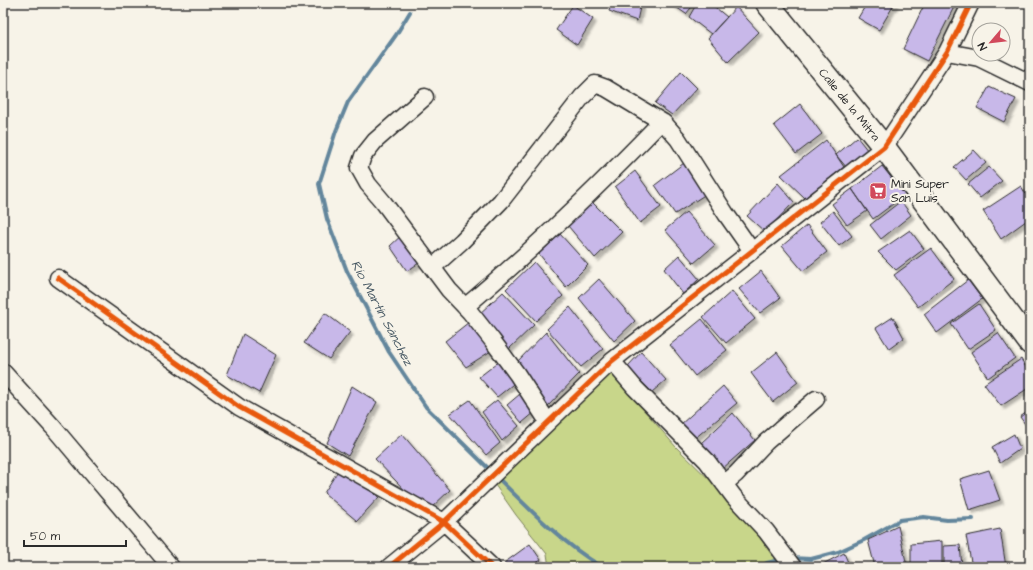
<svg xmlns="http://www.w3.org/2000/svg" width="1033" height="570" font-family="'Architects Daughter',sans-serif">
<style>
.green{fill:#c8d68a;stroke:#7a805a}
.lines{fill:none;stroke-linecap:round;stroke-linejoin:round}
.stream{stroke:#63869c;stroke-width:4}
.building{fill:#c8b8e9;stroke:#2b2b2b;filter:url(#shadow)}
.street-casing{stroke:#2b2b2b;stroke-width:19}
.secondary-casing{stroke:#2b2b2b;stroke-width:25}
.street{stroke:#f7f3e8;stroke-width:16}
.secondary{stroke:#f7f3e8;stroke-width:22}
.cycleway-casing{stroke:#f7f3e8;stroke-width:8}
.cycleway{stroke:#e8590c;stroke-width:5}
.labels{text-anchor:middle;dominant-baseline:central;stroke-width:4;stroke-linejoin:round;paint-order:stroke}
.street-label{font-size:12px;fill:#2b2b2b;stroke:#f7f3e8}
.poi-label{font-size:12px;fill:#2b2b2b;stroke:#f7f3e8;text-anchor:start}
.water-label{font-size:13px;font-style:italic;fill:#475863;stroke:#f7f3e8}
</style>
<defs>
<filter id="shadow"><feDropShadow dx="3.5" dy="3.5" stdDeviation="1" flood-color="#0004"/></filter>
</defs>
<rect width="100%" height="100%" fill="#f7f3e8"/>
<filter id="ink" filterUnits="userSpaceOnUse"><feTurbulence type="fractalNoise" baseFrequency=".025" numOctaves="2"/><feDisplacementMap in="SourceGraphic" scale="8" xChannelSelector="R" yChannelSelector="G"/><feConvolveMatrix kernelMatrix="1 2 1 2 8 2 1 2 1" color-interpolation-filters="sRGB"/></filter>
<g filter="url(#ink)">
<path class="green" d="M611,372L676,447L718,488L754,529L778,564L773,567H549L547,554L516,515L495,485Z"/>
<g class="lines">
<path class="stream" d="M410,12L396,35L348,102L336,131L319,184L327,219L347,271L389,352L426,407L491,471
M496,476C530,510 561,542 602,567
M791,558L811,559L838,552L864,540L900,520L924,517L947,520L973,519
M761,567L767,563L783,559"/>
</g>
<path class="building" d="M611,3H641L637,21L609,11Z
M670,3H695L686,14Z
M697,3H710L727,17L711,34L689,17Z
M867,3H895L879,30L858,18Z
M925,3H950L955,5L927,61L903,49Z
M573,5L593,19L577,45L556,30Z
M736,7L759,32L728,62L708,38Z
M681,72L697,88L672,115L655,103Z
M989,87L1016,99L1004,122L977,108Z
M800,104L822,134L796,154L774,125Z
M857,137L868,151L847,168L836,155Z
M826,140L844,167L805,198L781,175Z
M974,150L986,163L966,180L954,167Z
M684,163L706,194L675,214L655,185Z
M882,166L905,195L873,219L852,189Z
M989,167L1002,181L980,198L968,184Z
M635,171L661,207L640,223L615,187Z
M778,183L794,202L765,232L747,216Z
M1021,186L1030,201V218L1001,239L983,211Z
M852,189L867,211L847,225L832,204Z
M591,201L622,232L595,258L568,226Z
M901,201L911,215L881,239L870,225Z
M833,211L852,236L839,246L820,222Z
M686,212L715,245L694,263L665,230Z
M807,225L827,252L803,271L782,246Z
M910,230L924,249L896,270L878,252Z
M404,233L422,261L407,271L390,246Z
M560,234L588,265L566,287L539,254Z
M931,248L954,279L918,307L894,275Z
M679,255L699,279L683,294L664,269Z
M534,262L563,296L536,321L506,289Z
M761,271L780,298L760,313L739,289Z
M599,279L635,321L614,341L579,298Z
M968,280L982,299L937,333L924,314Z
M732,291L755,319L726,343L703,317Z
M503,292L534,325L509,349L478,315Z
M979,304L996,330L968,349L951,324Z
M570,307L603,349L581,367L547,329Z
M325,313L350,332L329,359L304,343Z
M893,317L904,338L889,349L876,328Z
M702,319L727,350L695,376L670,345Z
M469,322L491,351L466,367L445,341Z
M546,332L579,374L547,407L516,363Z
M998,333L1015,358L988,378L971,352Z
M243,334L276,355L259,393L227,375Z
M641,352L666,380L652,392L627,367Z
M777,352L798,382L773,402L751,373Z
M1021,359L1030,374V387L1001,406L984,384Z
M501,360L517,381L497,397L479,377Z
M352,386L377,402L348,456L327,443Z
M723,386L737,403L694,439L680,425Z
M520,394L535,412L522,423L507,405Z
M470,400L500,443L486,455L450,414Z
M497,400L519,426L502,441L482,412Z
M1030,410V431L1020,417Z
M733,413L755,440L722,469L700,444Z
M402,434L450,490L431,508L424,499L414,500L375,459Z
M1014,434L1020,449L1000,463L992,447Z
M339,469L379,497L357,521L324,493Z
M989,470L1000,500L969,510L960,479Z
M898,526L907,566L875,567L868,540Z
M1000,529L1006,567H972L966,536Z
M942,541V567H911V544Z
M530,544L541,560L531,567H508L504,563Z
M960,545L962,567H944V546Z
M844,553L850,567H822L821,565Z"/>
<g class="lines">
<defs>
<path id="street" d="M947,52L979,58L1030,83
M425,97L375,141L363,156L359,168L368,184L384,203L449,290L470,312L492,340L517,374L548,422
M433,267L462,241L501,201L582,97L595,84L606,88L664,123
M58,278L239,407L444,522L492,567
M465,307C532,251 595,190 656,127L664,123L678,139L726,214L752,251
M612,361L635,388L707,461L734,497L766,531L793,567
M3,372L53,427L171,567
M724,484L736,474L766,442L816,399
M389,567L444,522L612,361L884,147L947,52L971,3"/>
<g id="secondary">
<path id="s1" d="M767,3L884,147L1030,343"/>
</g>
</defs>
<use href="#street" class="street-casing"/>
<use href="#secondary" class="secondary-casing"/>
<use href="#street" class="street"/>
<use href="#secondary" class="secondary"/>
<defs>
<path id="cycleway" d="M58,278L239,407L444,522L492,567
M389,567L444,522L612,361L884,147L947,52L971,3"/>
</defs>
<use href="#cycleway" class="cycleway-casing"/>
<use href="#cycleway" class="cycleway"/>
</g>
</g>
<defs>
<symbol id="supermarket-square" viewBox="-11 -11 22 22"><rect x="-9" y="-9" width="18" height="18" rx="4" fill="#d1495b" stroke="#f7f3e8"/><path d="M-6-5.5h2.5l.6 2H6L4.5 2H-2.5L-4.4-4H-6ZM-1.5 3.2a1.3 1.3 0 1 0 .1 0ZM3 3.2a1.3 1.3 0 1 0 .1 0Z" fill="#fff"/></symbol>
</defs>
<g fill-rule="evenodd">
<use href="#supermarket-square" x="868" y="181" width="20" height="20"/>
</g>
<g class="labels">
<g class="street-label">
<text stroke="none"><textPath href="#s1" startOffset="131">Calle de la Mitra</textPath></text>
</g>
<g class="poi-label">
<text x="891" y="184">Mini Super<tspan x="891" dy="14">San Luis</tspan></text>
</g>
<g class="water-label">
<text transform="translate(382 313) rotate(62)">Río Martín Sánchez</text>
</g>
</g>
<rect width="1033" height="570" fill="none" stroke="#f7f3e8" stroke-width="16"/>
<rect x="8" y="8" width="1017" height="554" fill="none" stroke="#2b2b2b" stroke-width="1.5" filter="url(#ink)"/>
<g transform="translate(991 42) rotate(242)"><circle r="19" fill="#f7f3e8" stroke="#a5a39c"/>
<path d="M0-3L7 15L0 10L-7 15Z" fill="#d1495b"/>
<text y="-6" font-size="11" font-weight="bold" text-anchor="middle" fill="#2b2b2b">N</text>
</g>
<path d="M24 540v6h102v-6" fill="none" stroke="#2b2b2b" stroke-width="2"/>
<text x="30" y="540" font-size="12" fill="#2b2b2b" stroke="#f7f3e8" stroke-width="3" paint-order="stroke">50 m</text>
</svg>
